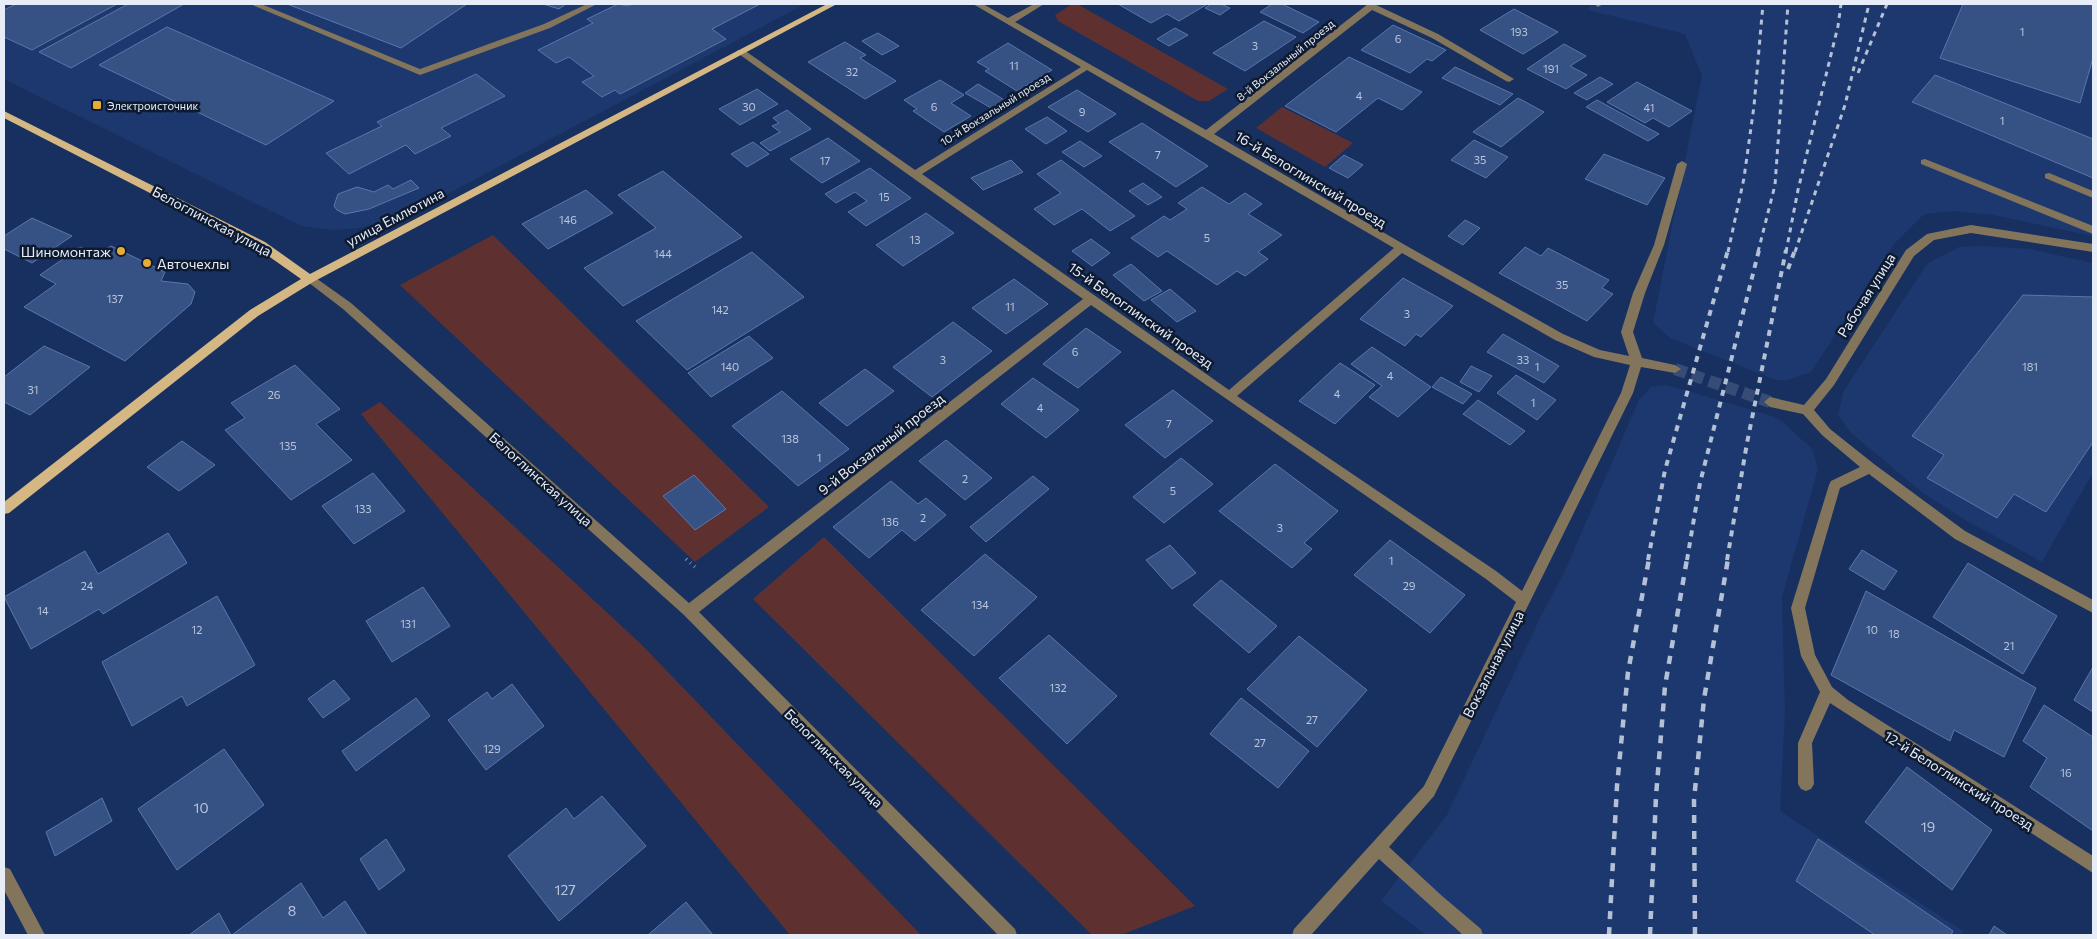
<svg xmlns="http://www.w3.org/2000/svg" width="2097" height="939" font-family="Commissioner,sans-serif">
<style>
.built{fill:#1c386f}
.green{fill:#5e3130}
.building{fill:#365184;stroke:#5977ad}
.lines{fill:none;stroke-linecap:round;stroke-linejoin:round}
.minor-tunnel{stroke:#364c77;stroke-width:12;stroke-dasharray:12 6;stroke-linecap:butt}
.path-far1{stroke:#7081a2;stroke-width:3;stroke-dasharray:1 4;stroke-linecap:butt}
.path{stroke:#7081a2;stroke-width:4;stroke-dasharray:1 4.5;stroke-linecap:butt}
.minor{fill:#83755c;fill-rule:evenodd}
.major{fill:#d4b782;fill-rule:evenodd}
.rail-far2{stroke:#b4c0d4;stroke-width:3;stroke-dasharray:5 5;stroke-linecap:butt}
.rail-far1{stroke:#b4c0d4;stroke-width:4;stroke-dasharray:6 6;stroke-linecap:butt}
.rail{stroke:#b4c0d4;stroke-width:4.5;stroke-dasharray:8 8;stroke-linecap:butt}
.poi-dot{fill:#e5ad35;stroke:#0e1a2f;stroke-width:2}
.labels{text-anchor:middle;dominant-baseline:central;stroke-width:5;stroke-linejoin:round;paint-order:stroke}
.number-label{font-size:11px;fill:#bac6dc}
.far-street-label{font-size:11px;fill:#e6edf9;stroke:#0e1a2f}
.far-poi-label{font-size:11px;fill:#e6edf9;stroke:#0e1a2f;text-anchor:start}
.street-label{font-size:14px;fill:#e6edf9;stroke:#0e1a2f}
.poi-label{font-size:14px;fill:#e6edf9;stroke:#0e1a2f;text-anchor:end}
.near-number-label{font-size:14px;fill:#bac6dc}
</style>
<rect width="100%" height="100%" fill="#173060"/>
<path class="built" d="M4,4H805L423,207L399,217L360,228L335,230L301,226L4,79Z
M1591,4H2093V236L1993,215L1954,211L1924,214L1895,243L1811,372L1788,380H1776L1670,338L1653,323L1702,76L1685,34L1588,10Z
M1981,246L2030,249L2093,263V472L2042,562L1969,522L1923,493L1850,432L1838,415L1843,392L1927,264L1959,247Z
M1667,385L1772,416L1783,422L1812,449L1818,469L1782,597L1785,712L1780,811L1963,931L1961,935H1426L1381,901L1447,815L1542,614L1564,573L1639,400L1651,387Z"/>
<path class="green" d="M1072,4H1077L1228,89L1209,101H1198L1058,21L1055,15Z
M1282,107L1353,143L1325,167L1256,128Z
M493,235L769,507L695,562L400,285Z
M380,402L641,644L921,935H790L361,414Z
M824,537L1195,906L1121,935H1092L753,599Z"/>
<path class="building" d="M16,4H117L32,50L4,37V10Z
M128,4H184L71,68L39,52Z
M287,4H467L401,48Z
M543,4H566L559,9Z
M618,4L628,6L633,4H760L712,29L726,39L620,94L615,90L602,97L582,82L594,76L569,57L556,63L538,50L593,23L587,19Z
M1118,4H1203L1206,5L1179,21L1167,14L1151,23Z
M1211,4H1221L1230,8L1220,15L1205,8Z
M1272,4H1282L1319,22L1303,33L1260,12Z
M1963,4H2093V58L2080,103L1940,58Z
M1514,9L1558,32L1523,54L1480,30Z
M1264,21L1296,37L1245,71L1213,53Z
M1393,25L1446,50L1432,61L1427,59L1410,73L1361,50Z
M167,27L334,101L266,145L99,65Z
M1175,28L1188,35L1169,46L1157,39Z
M878,33L899,46L882,55L862,41Z
M845,42L866,55L860,58L896,81L865,99L808,62Z
M1008,43L1052,70L1017,91L985,71L989,69L977,62Z
M1564,44L1586,56L1570,66L1587,75L1566,89L1527,69Z
M1349,57L1422,92L1402,110L1378,98L1336,132L1285,106Z
M1455,67L1513,94L1500,105L1442,78Z
M476,74L505,96L441,128L451,136L415,154L406,145L349,174L326,153L382,126L377,122Z
M1935,75L2093,139V178L1912,102Z
M1600,77L1613,84L1587,100L1574,93Z
M940,80L964,95L951,103L971,116L944,132L913,111L917,109L904,100Z
M1637,82L1692,111L1669,127L1653,118L1645,123L1607,102Z
M978,84L1006,101L993,109L965,93Z
M757,89L778,104L740,125L719,109Z
M1077,90L1116,114L1088,132L1048,107Z
M1518,98L1544,112L1501,147L1473,132Z
M1597,100L1659,134L1648,141L1586,107Z
M787,110L811,129L770,151L760,143L780,132L772,126L779,123L773,118Z
M1047,117L1067,131L1046,144L1025,129Z
M1142,123L1208,166L1176,187L1109,142Z
M828,138L860,161L822,183L790,159Z
M1474,140L1508,157L1486,178L1451,160Z
M1080,141L1102,156L1084,167L1062,152Z
M753,142L769,154L747,167L731,154Z
M1604,154L1665,178L1647,205L1585,179Z
M1344,155L1363,165L1348,178L1329,168Z
M1011,160L1023,172L983,190L971,178Z
M1061,160L1135,216L1110,231L1082,209L1054,225L1034,209L1061,193L1037,174Z
M870,168L911,198L866,226L848,212L867,201L855,192L836,203L825,194Z
M663,171L742,237L623,306L584,268L656,228L618,195Z
M411,180L419,188L369,209L345,214L337,210L334,206L338,194L357,187L374,192L388,185L393,189Z
M1143,183L1162,197L1148,205L1129,191Z
M1202,187L1229,204L1245,193L1262,204L1248,214L1282,235L1258,252L1268,259L1245,276L1237,271L1217,285L1167,251L1158,257L1131,238L1164,216L1170,220L1187,209L1178,203Z
M586,190L613,213L548,249L522,224Z
M926,213L954,233L903,266L876,245Z
M32,218L72,236L32,263L4,249V236Z
M1465,220L1480,228L1463,245L1448,236Z
M1091,239L1110,253L1092,266L1072,251Z
M111,246L165,272L161,281L188,284L195,292L191,304L125,361L24,307L56,284L40,275L80,247L97,255Z
M1525,247L1541,256L1548,248L1609,280L1602,288L1613,294L1587,321L1499,273Z
M752,252L804,297L687,370L636,321Z
M1131,264L1162,291L1144,301L1113,275Z
M1403,278L1453,306L1421,337L1416,334L1405,346L1360,319Z
M1014,279L1048,304L1006,334L972,308Z
M1170,289L1196,311L1177,322L1151,300Z
M2023,295L2093,297V442L2046,512L2014,494L1997,518L1927,478L1944,455L1912,436Z
M953,322L992,351L932,397L893,367Z
M1086,328L1121,352L1078,388L1043,364Z
M1503,334L1559,366L1544,383L1487,352Z
M749,336L773,358L711,397L688,373Z
M44,346L90,367L30,415L4,402V377Z
M1372,347L1431,387L1398,417L1369,397L1382,386L1351,364Z
M1340,363L1375,385L1335,424L1299,401Z
M295,365L340,409L316,424L352,460L291,500L225,430L245,418L231,403Z
M1471,366L1492,376L1479,392L1460,382Z
M865,369L894,391L847,426L819,403Z
M1516,375L1556,400L1537,420L1497,393Z
M1441,377L1472,394L1463,404L1432,387Z
M1033,378L1079,410L1046,438L1001,404Z
M1173,390L1213,421L1165,458L1125,425Z
M782,391L849,449L798,486L732,426Z
M1478,400L1525,431L1510,445L1463,414Z
M946,440L992,478L965,500L919,461Z
M182,441L215,465L179,491L147,467Z
M1181,458L1213,484L1164,523L1133,497Z
M1275,464L1338,511L1304,543L1312,549L1292,568L1219,511Z
M373,473L405,511L354,544L322,506Z
M694,475L726,509L695,530L663,496Z
M1033,476L1049,489L986,542L970,527Z
M891,481L918,504L926,498L946,515L915,541L902,530L869,558L833,527Z
M168,533L187,563L103,614L99,609L31,649L4,597L85,551L98,574Z
M1390,540L1465,595L1430,633L1354,575Z
M1170,545L1196,573L1172,589L1146,560Z
M1862,550L1897,571L1884,590L1849,569Z
M985,554L1037,597L974,656L921,610Z
M1968,563L2057,616L2023,674L1933,617Z
M1221,580L1277,626L1249,653L1193,605Z
M423,587L450,626L392,662L366,621Z
M1866,591L2036,688L2004,757L1954,730L1950,741L1831,675Z
M217,596L255,665L187,706L182,696L132,726L102,662Z
M1049,635L1117,696L1067,744L999,678Z
M1299,636L1367,690L1317,747L1247,689Z
M2093,667V712L2074,700Z
M334,680L350,699L323,718L308,699Z
M512,684L544,726L486,770L448,720L487,692L492,699Z
M416,698L430,716L356,771L342,751Z
M1241,698L1309,751L1278,788L1210,734Z
M2044,705L2093,737V831L2030,787L2047,758L2023,741Z
M224,749L264,805L177,870L138,809Z
M1907,767L1992,830L1952,890L1865,822Z
M602,796L646,846L559,921L508,856L566,808L574,819Z
M102,798L112,821L55,856L46,832Z
M386,839L405,870L379,890L360,859Z
M1818,839L1953,931L1951,935H1875L1796,881Z
M301,883L323,918L345,901L367,935H232Z
M686,902L713,935H648Z
M219,913L231,935H189Z
M1994,926L2007,935H1989Z"/>
<g class="lines">
<path class="minor-tunnel" d="M1675,369L1770,402"/>
<path class="path-far1" d="M686,559L687,560"/>
<path class="path" d="M686,559L696,568"/>
<path class="minor" d="M250,4H261L420,69L544,24L587,4H597L550,28L420,75Z
M973,4H983L1008,18L1034,4H1044L1015,22L1206,130L1368,4H1374L1438,34L1514,79L1509,82L1506,81L1432,38L1372,10L1214,134L1405,245L1563,334L1600,350L1629,356L1621,332L1633,293L1654,245L1677,164L1682,161L1687,164L1664,245L1645,293L1633,332L1642,358L1675,365L1681,369L1675,373L1641,367L1633,393L1434,796L1389,847L1441,895L1481,929L1483,935H1463L1379,859L1311,935H1292L1294,929L1424,786L1516,602L1486,579L1091,305L699,612L1015,929L1017,935H998L684,615L343,309L304,279L305,276H313L351,303L689,603L1083,299L736,52L738,50H744L915,170L1081,67ZM1087,70L1394,248L1229,390L922,174ZM1402,253L1555,340L1594,357L1630,365L1621,393L1522,591L1496,571L1237,396Z
M1594,4H1603L1598,7Z
M1925,159L2093,226V234L1921,164V160Z
M2049,173L2093,191V198L2045,178V174Z
M1971,225L2093,244V252L1971,233L1934,240L1914,256L1834,385L1814,410L1830,429L1874,464L1965,531L2093,600V613L1955,539L1869,474L1840,488L1805,608L1815,655L1832,687L1848,700L2093,856V873L1830,703L1812,743L1814,784L1811,789L1806,791L1801,789L1798,784V743L1820,692L1801,656L1791,608L1829,485L1831,481L1860,467L1822,435L1803,414L1770,407L1764,402L1770,397L1804,405L1826,379L1906,250L1927,234Z
M4,867L10,869L45,935H28L4,890Z"/>
<path class="major" d="M827,4H837L313,282L258,316L9,513L4,514V502L250,310L301,279L257,248L4,118V111L265,242L310,274Z"/>
<path class="rail-far2" d="M1858,73L1887,4
M1728,252L1744,178L1754,106L1763,4
M1758,252L1775,185L1788,4
M1786,252L1798,190L1838,26L1841,4
M1795,252L1845,105L1869,4"/>
<path class="rail-far1" d="M1788,269L1795,250
M1648,560L1665,470L1728,250
M1687,560L1700,483L1759,250
M1727,560L1747,443L1786,250"/>
<path class="rail" d="M1609,935L1617,786L1628,672L1649,559
M1650,935L1656,796L1665,686L1687,559
M1695,935L1694,800L1704,699L1728,559"/>
</g>
<g class="poi-dot">
<rect x="92" y="100" width="10" height="10" rx="2.5"/>
<circle cx="121" cy="251" r="5"/>
<circle cx="147" cy="263" r="5"/>
</g>
<g class="labels">
<g class="number-label">
<text x="1519" y="31">193</text>
<text x="2022" y="31">1</text>
<text x="1398" y="38">6</text>
<text x="1255" y="45">3</text>
<text x="1014" y="65">11</text>
<text x="1551" y="68">191</text>
<text x="852" y="71">32</text>
<text x="1359" y="95">4</text>
<text x="749" y="106">30</text>
<text x="934" y="106">6</text>
<text x="1649" y="107">41</text>
<text x="1082" y="111">9</text>
<text x="2002" y="120">1</text>
<text x="1158" y="154">7</text>
<text x="1480" y="159">35</text>
<text x="825" y="160">17</text>
<text x="884" y="196">15</text>
<text x="568" y="219">146</text>
<text x="1207" y="237">5</text>
<text x="915" y="239">13</text>
<text x="663" y="253">144</text>
<text x="1562" y="284">35</text>
<text x="115" y="298">137</text>
<text x="1010" y="306">11</text>
<text x="720" y="309">142</text>
<text x="1407" y="313">3</text>
<text x="1075" y="351">6</text>
<text x="943" y="359">3</text>
<text x="1523" y="359">33</text>
<text x="730" y="366">140</text>
<text x="1537" y="366">1</text>
<text x="2030" y="366">181</text>
<text x="1390" y="375">4</text>
<text x="33" y="389">31</text>
<text x="1337" y="393">4</text>
<text x="274" y="394">26</text>
<text x="1533" y="402">1</text>
<text x="1040" y="407">4</text>
<text x="1169" y="423">7</text>
<text x="790" y="438">138</text>
<text x="288" y="445">135</text>
<text x="819" y="457">1</text>
<text x="965" y="478">2</text>
<text x="1173" y="490">5</text>
<text x="363" y="508">133</text>
<text x="923" y="517">2</text>
<text x="890" y="521">136</text>
<text x="1280" y="527">3</text>
<text x="1391" y="560">1</text>
<text x="87" y="585">24</text>
<text x="1409" y="585">29</text>
<text x="980" y="604">134</text>
<text x="43" y="610">14</text>
<text x="408" y="623">131</text>
<text x="197" y="629">12</text>
<text x="1872" y="629">10</text>
<text x="1894" y="633">18</text>
<text x="2009" y="645">21</text>
<text x="1058" y="687">132</text>
<text x="1312" y="719">27</text>
<text x="1260" y="742">27</text>
<text x="492" y="748">129</text>
<text x="2066" y="772">16</text>
</g>
<g class="far-street-label">
<text transform="translate(1285 60) rotate(-39)">8-й Вокзальный проезд</text>
<text transform="translate(995 109) rotate(-32)">10-й Вокзальный проезд</text>
</g>
<g class="far-poi-label">
<text x="107" y="105">Электроисточник</text>
</g>
<g class="street-label">
<text transform="translate(1311 179) rotate(31)">16-й Белоглинский проезд</text>
<text transform="translate(395 217) rotate(-28)">улица Емлютина</text>
<text transform="translate(212 221) rotate(28)">Белоглинская улица</text>
<text transform="translate(1866 295) rotate(-58)">Рабочая улица</text>
<text transform="translate(1141 315) rotate(35)">15-й Белоглинский проезд</text>
<text transform="translate(881 444) rotate(-38)">9-й Вокзальный проезд</text>
<text transform="translate(541 479) rotate(42)">Белоглинская улица</text>
<text transform="translate(1493 664) rotate(-63)">Вокзальная улица</text>
<text transform="translate(834 758) rotate(45)">Белоглинская улица</text>
<text transform="translate(1959 780) rotate(32)">12-й Белоглинский проезд</text>
</g>
<g class="poi-label">
<text x="111" y="251">Шиномонтаж</text>
<text x="157" y="263" text-anchor="start">Авточехлы</text>
</g>
<g class="near-number-label">
<text x="201" y="807">10</text>
<text x="1928" y="826">19</text>
<text x="565" y="889">127</text>
<text x="292" y="910">8</text>
</g>
</g>
<rect width="2097" height="939" fill="none" stroke="#e6edf9" stroke-width="10"/>
</svg>
